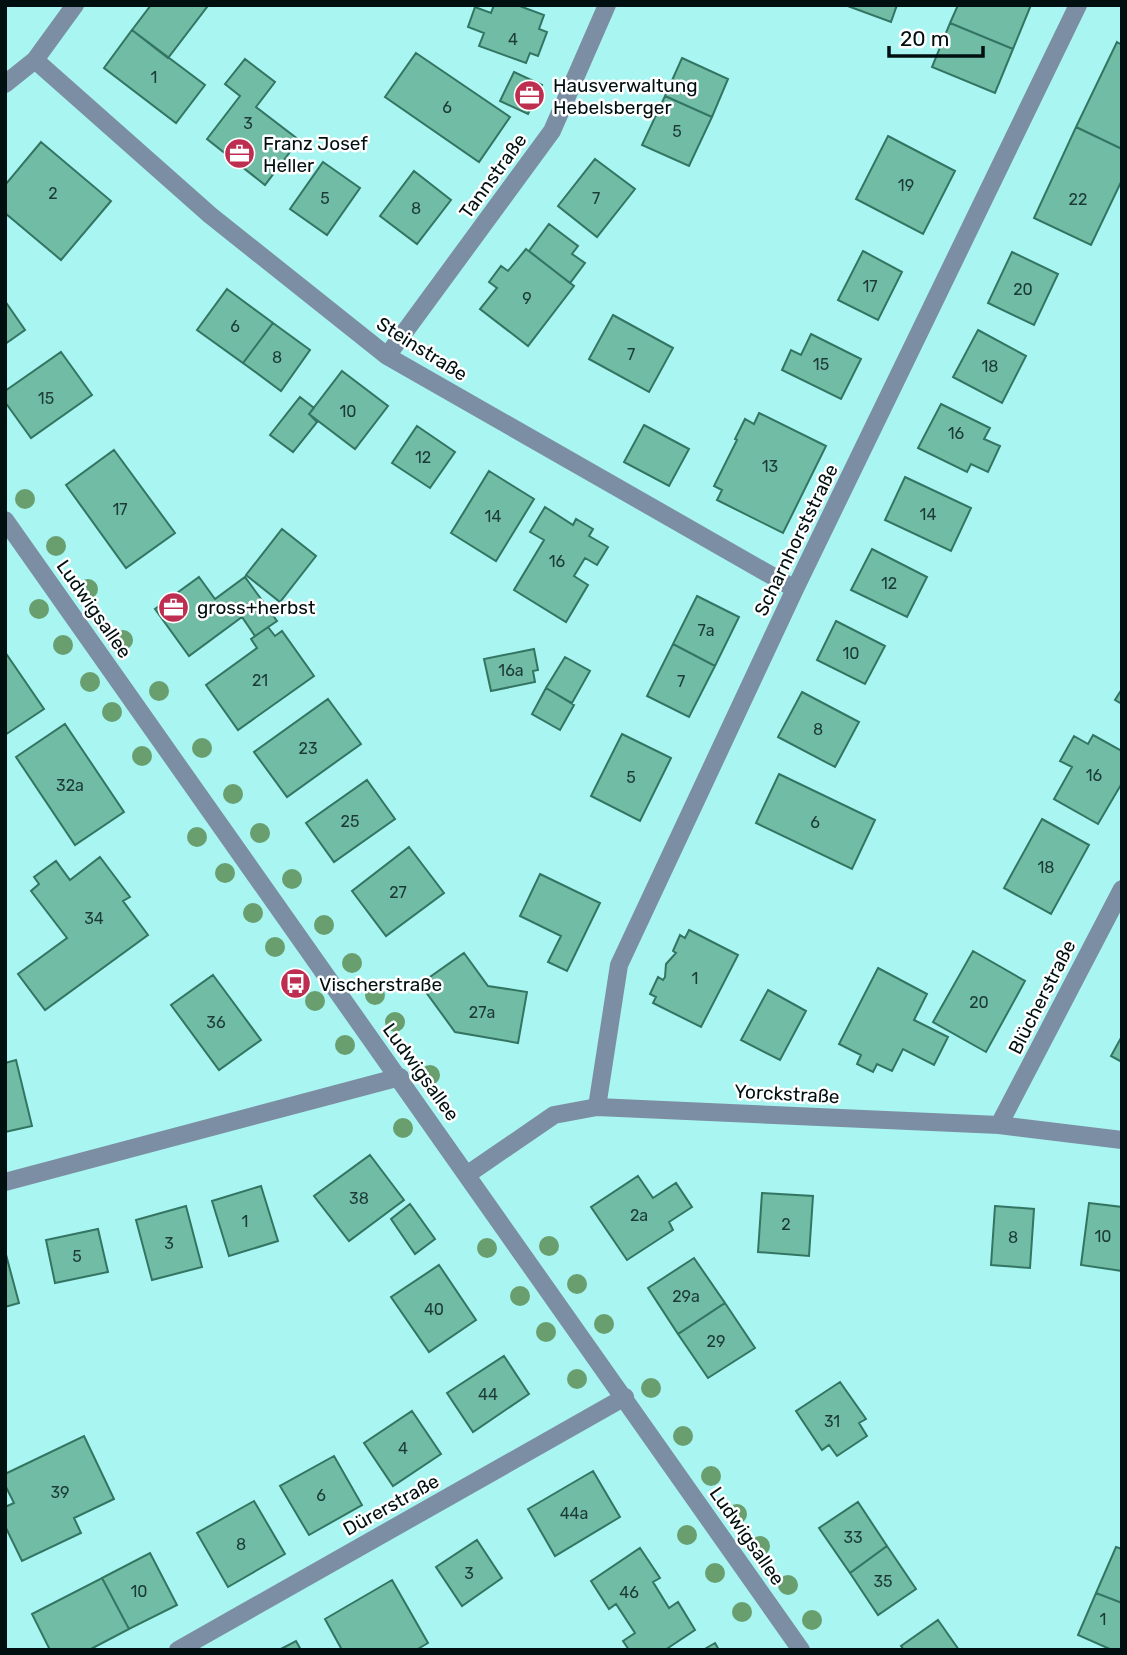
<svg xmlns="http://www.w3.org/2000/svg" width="1127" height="1655" font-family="Rubik,sans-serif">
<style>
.building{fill:#70bca5;stroke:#337562;stroke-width:2}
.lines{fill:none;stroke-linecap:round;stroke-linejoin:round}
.minor{stroke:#7c8ea3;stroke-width:18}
.tree{fill:#699f6f}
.labels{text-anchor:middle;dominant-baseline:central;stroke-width:5;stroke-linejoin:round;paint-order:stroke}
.number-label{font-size:16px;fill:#1c3b35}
.poi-label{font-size:19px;fill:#001010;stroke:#fff;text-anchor:start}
.street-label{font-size:19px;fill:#001010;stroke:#fff}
</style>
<rect width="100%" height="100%" fill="#a9f5f1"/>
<path class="building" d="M151,5H204L207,7L168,58L132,30Z
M494,5H517L544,15L539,29L547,32L538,56L530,53L526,63L479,46L484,33L468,27L475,7L491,13Z
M845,5H897L891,22Z
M958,5H1031L1013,49L950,23Z
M950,23L1013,49L995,93L932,67Z
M132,30L205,85L176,123L104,68Z
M1117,42L1122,45V149L1076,127Z
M416,53L510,117L479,162L385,97Z
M682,58L728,79L712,117L665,96Z
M245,59L275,82L256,107L299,140L265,185L207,139L240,96L225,84Z
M514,72L542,85L528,114L500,101Z
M665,96L712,117L689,166L642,145Z
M1076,127L1122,149V180L1091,245L1034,218Z
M888,136L955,171L923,234L856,199Z
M41,142L111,201L61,260L5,213V185Z
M595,159L635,189L597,237L558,206Z
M323,162L360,188L327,235L290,209Z
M414,171L451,200L417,244L380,216Z
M549,224L578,246L572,254L585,263L570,283L529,251Z
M526,249L574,286L528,346L480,309L497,288L489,282L501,266L508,271Z
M863,251L902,272L878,320L838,300Z
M1012,252L1058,274L1034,325L988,303Z
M227,289L273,323L243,363L197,330Z
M5,301L25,330L5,344Z
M613,315L673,348L649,392L589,359Z
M273,323L310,350L281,391L243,363Z
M978,330L1026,356L1002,403L953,377Z
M811,334L861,359L841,399L782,370L791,350L801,355Z
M61,352L92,395L31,438L5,402V391Z
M342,371L388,406L355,449L309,414Z
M300,397L314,408L309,414L317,422L293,452L270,435Z
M941,404L990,428L984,439L1000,446L988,472L971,464L967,472L918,448Z
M759,413L826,446L783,533L717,500L722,490L714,486L737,440L735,439L745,419L754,424Z
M644,425L689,449L669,486L624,462Z
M417,426L455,452L430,488L392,463Z
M114,450L175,533L126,568L66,485Z
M489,471L534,499L496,561L451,533Z
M905,477L971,508L951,551L885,520Z
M545,507L573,525L576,519L593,529L589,536L608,547L597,565L585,558L574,576L588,585L566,622L514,590L544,540L530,532Z
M282,529L316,556L280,602L246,575Z
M872,549L927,577L907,617L851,590Z
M199,577L215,599L245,577L277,621L255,636L242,617L189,656L155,609Z
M697,596L739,617L715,666L673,644Z
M836,621L885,646L865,684L817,660Z
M268,627L275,636L282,631L314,676L238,730L206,685L257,648L251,639Z
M673,644L715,666L689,717L647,696Z
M534,649L538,670L533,671L535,682L491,691L484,659Z
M5,652L44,709L5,735Z
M565,657L590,671L572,703L546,688Z
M546,688L574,705L560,730L532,714Z
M1122,689V704L1115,700Z
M802,692L859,722L835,767L778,737Z
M328,699L361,744L287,797L254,752Z
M65,724L124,812L75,845L16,757Z
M622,734L671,758L640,821L591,796Z
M1093,735L1122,751V783L1098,824L1054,799L1072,767L1060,761L1074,736L1088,744Z
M779,774L875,820L852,869L756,823Z
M367,780L395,819L334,862L306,823Z
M1042,819L1089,845L1051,914L1004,888Z
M409,847L444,893L386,936L352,891Z
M100,857L130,897L123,901L148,935L45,1010L18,974L67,938L31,891L39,884L34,877L56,861L70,880Z
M540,874L600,903L567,971L548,962L561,936L520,916Z
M689,930L738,955L701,1027L653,1003L656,997L650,994L658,977L663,980L665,977L666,964L676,953L673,951L680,935L685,938Z
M973,951L1025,981L986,1052L933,1022Z
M464,953L488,986L527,992L518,1043L455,1032L420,984Z
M878,968L927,994L914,1020L948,1037L934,1065L903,1049L892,1071L877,1064L873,1072L857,1064L861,1055L839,1044Z
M213,975L261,1040L219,1070L171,1005Z
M768,990L806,1011L780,1060L741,1040Z
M1122,1036V1062L1111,1056Z
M16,1060L32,1126L5,1132V1063Z
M370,1155L404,1200L349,1241L314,1196Z
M638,1176L653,1198L676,1183L692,1207L669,1222L673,1230L627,1260L591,1207Z
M261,1186L278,1241L229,1256L212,1201Z
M762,1193L813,1196L809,1256L758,1252Z
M1089,1203L1122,1207V1271L1081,1265Z
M410,1204L435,1239L415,1254L391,1219Z
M186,1206L202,1267L152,1280L136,1220Z
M995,1206L1034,1209L1030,1268L991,1265Z
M98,1229L108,1272L55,1283L46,1240Z
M5,1251L19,1303L5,1307Z
M694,1258L725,1303L678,1334L648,1288Z
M439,1265L476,1320L429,1352L391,1297Z
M725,1303L755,1348L708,1378L678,1334Z
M504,1356L529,1394L473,1432L447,1393Z
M840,1382L866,1419L859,1423L867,1436L837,1456L829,1445L822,1450L796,1411Z
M412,1411L441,1454L393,1486L364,1443Z
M84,1436L114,1499L74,1518L81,1533L22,1561L5,1526V1507L14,1503L5,1485V1474Z
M334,1456L362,1505L309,1535L280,1486Z
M593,1471L620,1517L555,1556L528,1509Z
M254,1501L285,1554L228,1587L197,1533Z
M858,1502L887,1546L850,1573L819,1528Z
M477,1540L502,1578L462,1606L436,1567Z
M887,1546L916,1589L878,1615L850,1573Z
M1116,1547L1122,1549V1603L1096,1593Z
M640,1548L660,1578L653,1582L669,1608L678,1602L695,1630L665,1650H629L623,1641L635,1633L616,1604L609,1609L591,1581Z
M150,1553L177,1605L129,1629L102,1578Z
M102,1578L129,1629L89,1650H50L32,1614Z
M392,1580L428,1643L416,1650H342L325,1619Z
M1096,1593L1122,1603L1121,1650H1112L1078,1635Z
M938,1620L959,1650H904L901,1646Z
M296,1641L301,1650H279Z
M715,1643L719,1650H703Z"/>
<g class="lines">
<path class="minor" d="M35,60L210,215L387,356L795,589
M5,84L35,60L75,5
M387,356L552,131L607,5
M5,520C270,897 538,1272 801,1650
M597,1107L619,965L795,589L1078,5
M999,1125L1122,889
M468,1174L554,1115L597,1107L999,1125L1122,1140
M5,1182L400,1077
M178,1650L625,1397"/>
</g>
<g class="tree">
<circle cx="25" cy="499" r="10"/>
<circle cx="56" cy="546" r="10"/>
<circle cx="88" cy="589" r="10"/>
<circle cx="39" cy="609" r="10"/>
<circle cx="123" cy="640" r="10"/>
<circle cx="63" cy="645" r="10"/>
<circle cx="90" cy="682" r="10"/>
<circle cx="159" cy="691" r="10"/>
<circle cx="112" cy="712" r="10"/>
<circle cx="202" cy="748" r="10"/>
<circle cx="142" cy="756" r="10"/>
<circle cx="233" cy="794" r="10"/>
<circle cx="260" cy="833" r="10"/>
<circle cx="197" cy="837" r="10"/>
<circle cx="225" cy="873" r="10"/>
<circle cx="292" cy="879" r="10"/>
<circle cx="253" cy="913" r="10"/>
<circle cx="324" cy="925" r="10"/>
<circle cx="275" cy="947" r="10"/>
<circle cx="352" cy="963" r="10"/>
<circle cx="375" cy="995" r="10"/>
<circle cx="315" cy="1001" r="10"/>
<circle cx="395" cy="1022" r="10"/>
<circle cx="345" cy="1045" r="10"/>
<circle cx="430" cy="1075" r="10"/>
<circle cx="403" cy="1128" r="10"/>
<circle cx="549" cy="1246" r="10"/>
<circle cx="487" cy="1248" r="10"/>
<circle cx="577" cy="1284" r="10"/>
<circle cx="520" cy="1296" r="10"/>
<circle cx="604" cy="1324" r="10"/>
<circle cx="546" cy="1332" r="10"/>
<circle cx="577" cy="1379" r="10"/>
<circle cx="651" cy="1388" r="10"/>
<circle cx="683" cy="1436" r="10"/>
<circle cx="711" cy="1476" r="10"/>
<circle cx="737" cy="1514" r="10"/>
<circle cx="687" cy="1535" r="10"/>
<circle cx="760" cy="1546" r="10"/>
<circle cx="715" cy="1573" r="10"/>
<circle cx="788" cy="1585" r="10"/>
<circle cx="742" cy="1612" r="10"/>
<circle cx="812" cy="1620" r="10"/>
</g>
<defs>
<symbol id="office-disc" viewBox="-11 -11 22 22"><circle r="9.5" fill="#be2e51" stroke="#fff"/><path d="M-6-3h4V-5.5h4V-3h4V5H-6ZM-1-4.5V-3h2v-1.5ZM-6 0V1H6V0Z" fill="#fff"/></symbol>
<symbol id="bus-disc" viewBox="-11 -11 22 22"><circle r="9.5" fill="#be2e51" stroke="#fff"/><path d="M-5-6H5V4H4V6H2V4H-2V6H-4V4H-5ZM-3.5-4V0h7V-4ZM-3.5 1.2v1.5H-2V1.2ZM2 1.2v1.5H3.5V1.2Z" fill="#fff"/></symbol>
</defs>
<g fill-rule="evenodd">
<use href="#office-disc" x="512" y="78" width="35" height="35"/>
<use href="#office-disc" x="222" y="136" width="35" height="35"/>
<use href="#office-disc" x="156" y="590" width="35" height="35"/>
<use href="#bus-disc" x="278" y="966" width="35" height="35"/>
</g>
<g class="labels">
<g class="number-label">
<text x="513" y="39">4</text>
<text x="154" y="77">1</text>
<text x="447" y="107">6</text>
<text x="248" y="123">3</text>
<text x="677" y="131">5</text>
<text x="906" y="185">19</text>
<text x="53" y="193">2</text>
<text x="325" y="198">5</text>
<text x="596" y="198">7</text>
<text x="1078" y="199">22</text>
<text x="416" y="208">8</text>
<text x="870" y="286">17</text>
<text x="1023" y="289">20</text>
<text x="527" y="298">9</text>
<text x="235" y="326">6</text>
<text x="631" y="354">7</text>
<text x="277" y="357">8</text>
<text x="821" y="364">15</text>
<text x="990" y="366">18</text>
<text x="46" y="398">15</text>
<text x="348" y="411">10</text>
<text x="956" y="433">16</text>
<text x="423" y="457">12</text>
<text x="770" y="466">13</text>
<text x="120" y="509">17</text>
<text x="928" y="514">14</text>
<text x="493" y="516">14</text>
<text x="557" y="561">16</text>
<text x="889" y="583">12</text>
<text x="706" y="630">7a</text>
<text x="851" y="653">10</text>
<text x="511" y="670">16a</text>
<text x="260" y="680">21</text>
<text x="681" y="681">7</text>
<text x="818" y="729">8</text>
<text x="308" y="748">23</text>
<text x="1094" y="775">16</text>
<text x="631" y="777">5</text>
<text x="70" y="785">32a</text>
<text x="350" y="821">25</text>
<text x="815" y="822">6</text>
<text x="1046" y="867">18</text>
<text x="398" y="892">27</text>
<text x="94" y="918">34</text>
<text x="695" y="978">1</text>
<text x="979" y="1002">20</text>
<text x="482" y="1012">27a</text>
<text x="216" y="1022">36</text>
<text x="359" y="1198">38</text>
<text x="639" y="1215">2a</text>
<text x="245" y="1221">1</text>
<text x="786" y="1224">2</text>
<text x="1103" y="1236">10</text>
<text x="1013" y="1237">8</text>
<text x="169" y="1243">3</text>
<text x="77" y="1256">5</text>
<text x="686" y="1296">29a</text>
<text x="434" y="1309">40</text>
<text x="716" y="1341">29</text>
<text x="488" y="1394">44</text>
<text x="832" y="1421">31</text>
<text x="403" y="1448">4</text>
<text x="60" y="1492">39</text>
<text x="321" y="1495">6</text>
<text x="574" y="1513">44a</text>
<text x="853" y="1537">33</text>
<text x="241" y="1544">8</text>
<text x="469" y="1573">3</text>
<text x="883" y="1581">35</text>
<text x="139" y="1591">10</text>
<text x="629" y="1592">46</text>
<text x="1103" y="1619">1</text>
</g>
<g class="poi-label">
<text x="553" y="85">Hausverwaltung<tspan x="553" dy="22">Hebelsberger</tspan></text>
<text x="263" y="143">Franz Josef<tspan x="263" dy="22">Heller</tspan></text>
<text x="197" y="607">gross+herbst</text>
<text x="319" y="984">Vischerstraße</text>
</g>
<g class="street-label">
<text transform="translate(493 176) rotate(-54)">Tannstraße</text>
<text transform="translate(422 349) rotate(32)">Steinstraße</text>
<text transform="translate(796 540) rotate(-64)">Scharnhorststraße</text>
<text transform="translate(94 609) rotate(55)">Ludwigsallee</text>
<text transform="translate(1042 997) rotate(-63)">Blücherstraße</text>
<text transform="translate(421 1072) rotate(54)">Ludwigsallee</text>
<text transform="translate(787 1094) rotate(3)">Yorckstraße</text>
<text transform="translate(391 1505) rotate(-29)">Dürerstraße</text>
<text transform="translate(747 1536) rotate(55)">Ludwigsallee</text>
</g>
</g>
<rect width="1127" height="1655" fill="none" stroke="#001010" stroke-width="14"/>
<path d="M889 46v10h94v-10" fill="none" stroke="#001010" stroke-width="3.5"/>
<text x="900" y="46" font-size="21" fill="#001010" stroke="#ffffff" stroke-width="5" paint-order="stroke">20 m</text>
</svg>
